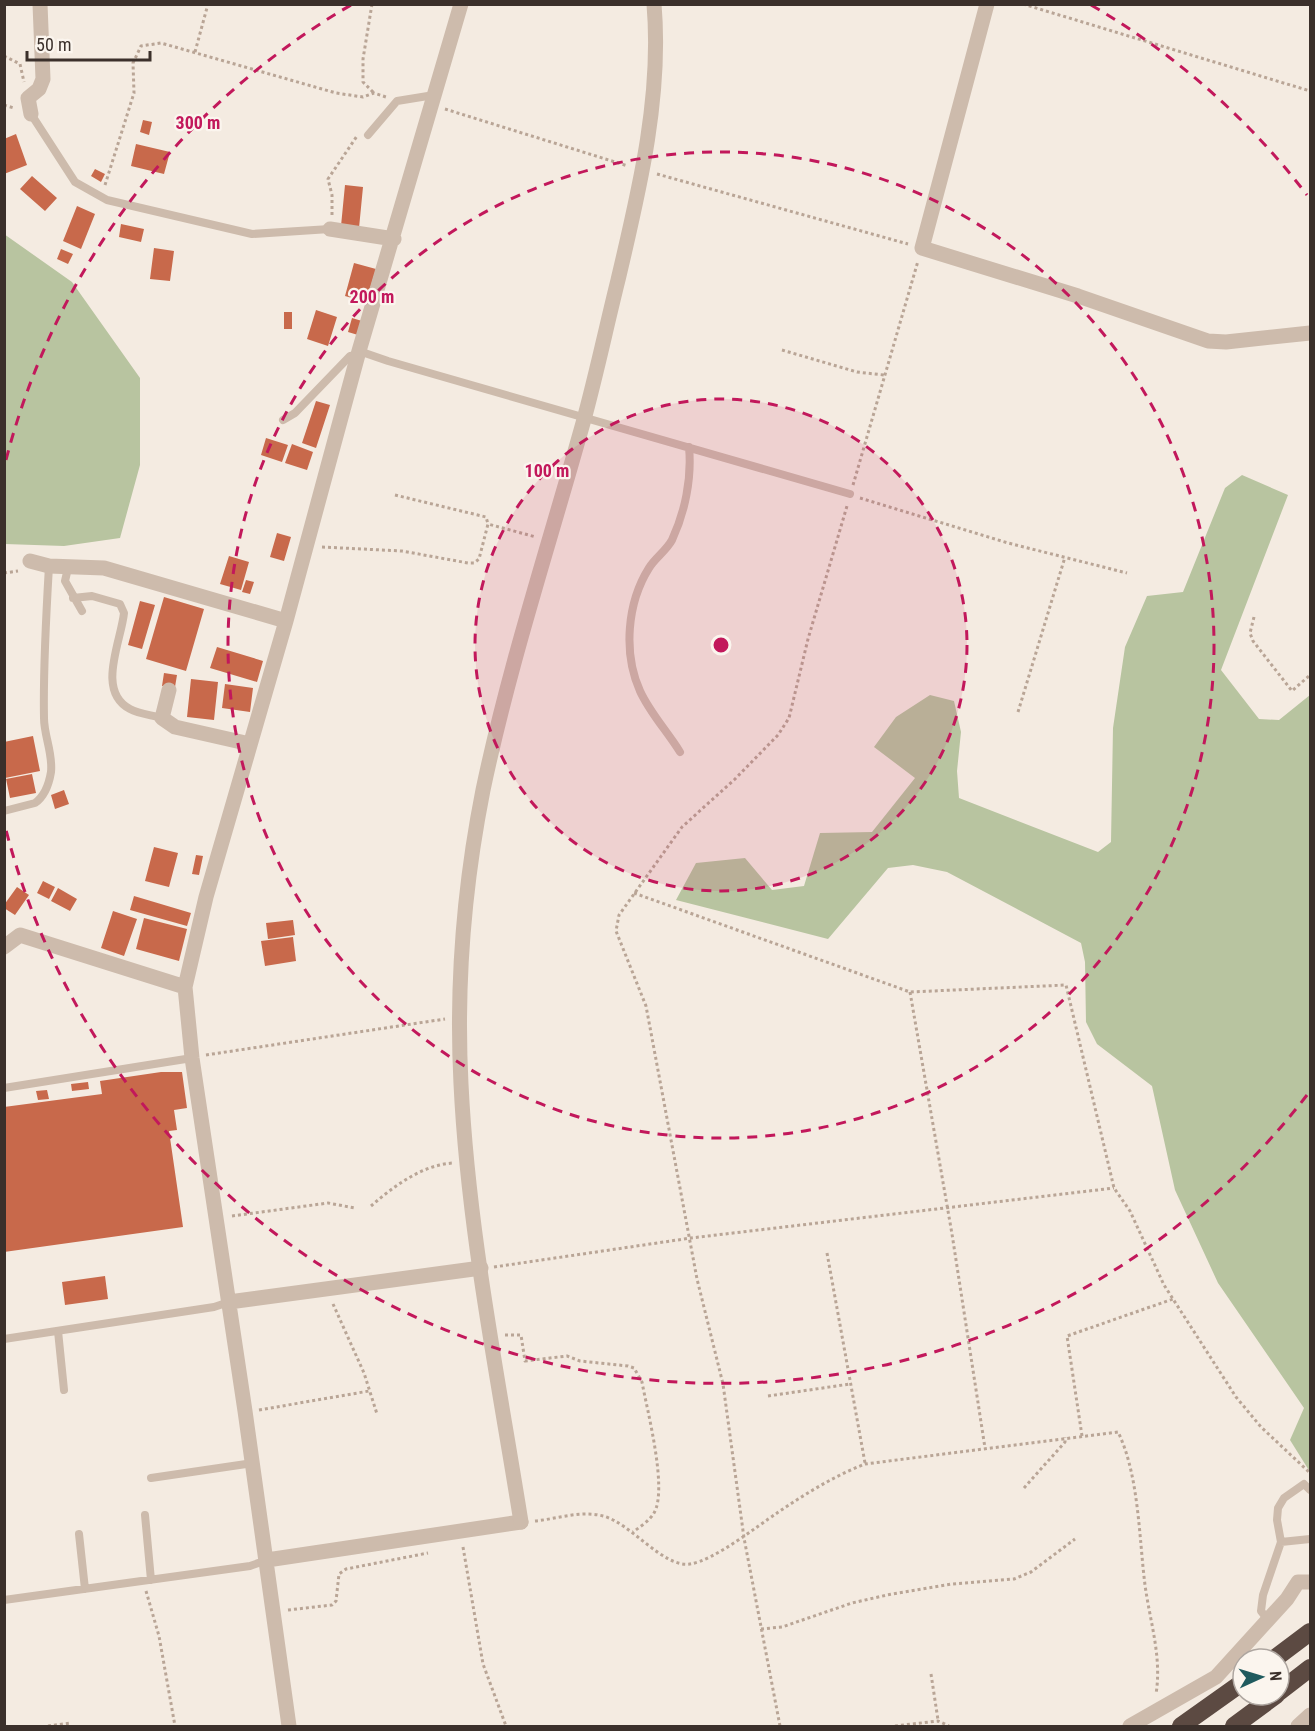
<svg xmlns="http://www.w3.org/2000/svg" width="1315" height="1731" font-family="'Roboto Condensed',sans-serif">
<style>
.green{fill:#b8c4a0}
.building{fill:#c8694b}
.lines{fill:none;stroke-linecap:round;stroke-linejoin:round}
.path{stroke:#b9a596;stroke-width:3;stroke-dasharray:3 3;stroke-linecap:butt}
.service{stroke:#cdbbac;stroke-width:8}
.minor{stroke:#cdbbac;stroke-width:15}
.tertiary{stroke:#cdbbac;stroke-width:15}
.motorway{stroke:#5c4a42;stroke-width:18}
.ring{fill:none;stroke:#c2185b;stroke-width:3;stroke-dasharray:10 8}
.centre{fill:#c2185b;stroke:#fbf5ee;stroke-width:3}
.ring-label{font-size:18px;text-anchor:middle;font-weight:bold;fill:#c2185b;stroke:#fbf5ee;stroke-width:4.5;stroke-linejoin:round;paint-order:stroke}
</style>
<rect width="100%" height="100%" fill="#f4ebe1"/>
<path class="green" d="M4,234L72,282L140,378V465L120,538L64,546L5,544Z
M1242,475L1288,495L1221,670L1259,719L1279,720L1310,695V1472L1290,1440L1304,1408L1218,1283L1175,1190L1152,1086L1097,1044L1086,1022L1085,962L1081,943L947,872L913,865L888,868L828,939L676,900L696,863L745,858L772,890L804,886L820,833L872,832L915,778L874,747L896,717L930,695L954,701L961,732L957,771L959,798L1098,852L1111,842L1113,728L1125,647L1147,596L1183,592L1225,488Z"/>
<path class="building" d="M143,120L152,122L149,135L140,132Z
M16,134L27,165L4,174V139Z
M136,144L170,152L164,174L131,166Z
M95,169L105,174L101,182L91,176Z
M32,176L57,198L45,211L20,189Z
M345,185L363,187L359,228L341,226Z
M77,206L95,214L81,249L63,241Z
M121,224L144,229L141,242L119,237Z
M154,248L174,251L170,281L150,279Z
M61,249L73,254L68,264L57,259Z
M354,263L376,269L366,302L345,296Z
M316,310L337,317L328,346L307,339Z
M284,312H292V329H284Z
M352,318L362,321L358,335L348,332Z
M316,401L330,405L316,448L302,443Z
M266,438L288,445L282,462L261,455Z
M292,444L313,452L307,470L285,463Z
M277,533L291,537L284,561L270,557Z
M229,556L249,562L241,590L220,584Z
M246,580L254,582L250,594L242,592Z
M164,597L204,609L186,671L146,659Z
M140,601L155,605L142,649L128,645Z
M217,647L263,661L257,682L210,668Z
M164,673L177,675L175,687L162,686Z
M191,679L218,682L214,720L187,717Z
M225,684L253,688L250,712L222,708Z
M33,736L40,771L5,778L4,742Z
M32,774L36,793L10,798L6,779Z
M64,790L69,804L55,809L51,795Z
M154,847L178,853L169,887L145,881Z
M196,855L203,856L199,875L192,874Z
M43,881L55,887L49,899L37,893Z
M17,887L29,895L15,915L4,908V905Z
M58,888L77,899L70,911L51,901Z
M134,896L191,913L187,926L130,910Z
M113,911L137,919L124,956L101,948Z
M144,918L187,929L179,961L136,949Z
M293,920L295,935L268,939L266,923Z
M293,937L296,961L265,966L261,941Z
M161,1072H182L187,1108L174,1110L177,1130L169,1131L183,1227L4,1252V1107L102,1094L100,1081Z
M88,1082L89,1089L72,1091L71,1084Z
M47,1090L49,1099L38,1100L36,1091Z
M105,1276L108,1299L65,1305L62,1282Z"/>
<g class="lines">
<path class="path" d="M372,4L363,59V82L374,93
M1023,4L1310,91
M195,52L208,4
M4,56L20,64L24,82
M4,105L14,108
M445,109L628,166
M657,174L908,244
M105,185L134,93L133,63L141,46L161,43L336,93L363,97L374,93L386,97
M332,215V195L328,179L357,136
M782,350L857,372L884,375
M853,485L918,261
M395,495L486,517L488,524
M860,498L1008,543L1127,573
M322,547L402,551L468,563H474L479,559L488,524L536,537
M4,573L18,571
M1254,617L1250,633L1253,641L1292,691L1310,675
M1018,712L1065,557
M634,893L910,992L1066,985L1114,1188L1130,1211L1164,1285L1236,1397L1261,1427L1309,1472
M910,992L952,1234L985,1448
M206,1055L445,1019
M371,1206C394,1186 422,1165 453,1163
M232,1216L328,1203L355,1208
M827,1253L865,1463
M494,1267L691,1238L1114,1188
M333,1304L364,1373L377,1414
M505,1335H521L525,1361L567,1356L580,1361L628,1366L634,1368L642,1382C647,1410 668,1489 654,1513C650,1520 640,1527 633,1532
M768,1396L850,1384
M259,1410L369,1391
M1082,1436L1067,1336L1173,1299
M1024,1488L1065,1442V1437
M535,1521C557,1519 580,1510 603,1516C631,1523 663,1568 690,1564C715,1560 756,1527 777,1513C805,1494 834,1476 865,1464L1118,1432C1139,1475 1139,1538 1145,1585C1150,1622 1162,1657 1156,1694
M463,1547L483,1664L506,1726
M146,1591L159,1636L175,1726
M288,1610L332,1605L336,1601L339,1574L346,1569L428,1553
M761,1629L782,1627L852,1603L887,1595L952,1584L1014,1579L1031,1572L1075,1539
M931,1674L938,1720
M48,1726L71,1723
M780,1726L744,1538L723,1384L697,1279L646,1006L616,931L619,915L682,827L735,779L778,735L789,718L808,639L847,506
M895,1726L938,1721L949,1726"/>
<path class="service" d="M31,114L75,182L107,200L252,234L330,229
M368,135L397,101L434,95
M359,351L388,361L850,494
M283,420L295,413L350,356L357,355
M68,568L65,581L82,611
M73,598L92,596L120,604L124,613C121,642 96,691 130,709C139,714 152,715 162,718
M680,752C667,731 650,713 640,691C623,653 627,603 649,568C655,558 666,551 672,540C685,512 692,478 689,447
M4,811L35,803C45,796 49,784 51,772C53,753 44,736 44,718C43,667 46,617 49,566
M4,1088L192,1058
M58,1331L64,1390
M4,1339L214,1307L229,1302
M151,1478L253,1463
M145,1515L151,1580
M79,1534L85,1589
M1281,1542L1310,1539
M4,1600L250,1566L267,1560
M1268,1620L1261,1611L1263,1595L1281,1542L1277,1520L1278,1508L1284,1498L1304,1484L1310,1490"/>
<path class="minor" d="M987,4L922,248L1078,296L1208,341L1226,342L1310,333
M31,114L28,98L39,89L43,79L40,4
M330,229L394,239
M30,561L49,566L104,568L286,621
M169,690L162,718L175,727L250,744
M4,947L20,935L185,987
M229,1302L481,1268
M267,1560L521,1522
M289,1726L245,1411L192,1058L185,987L206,897L286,621L359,351L461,4
M1130,1726L1216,1677L1287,1599L1298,1582H1310
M1298,1726L1310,1715"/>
<path class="tertiary" d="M521,1522C498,1377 468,1230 461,1084C456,987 464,886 483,790C509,666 549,545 583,423C596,376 606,328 618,280C639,191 662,97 654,4"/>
<path class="motorway" d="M1274,1659L1310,1632
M1279,1692L1310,1668
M1181,1726L1243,1682
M1234,1726L1276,1695"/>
</g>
<circle cx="721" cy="645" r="246" fill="#c2185b" fill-opacity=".12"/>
<g class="ring">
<circle cx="721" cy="645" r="246"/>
<circle cx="721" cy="645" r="493"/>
<path d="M1307 1095A739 739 0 0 1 6 830M6 460A739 739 0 0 1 351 5M1091 5A739 739 0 0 1 1307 195"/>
</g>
<circle cx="721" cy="645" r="9" class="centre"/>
<g class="ring-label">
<text x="198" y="129">300 m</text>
<text x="372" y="303">200 m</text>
<text x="547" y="477">100 m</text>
</g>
<rect width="1315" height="1731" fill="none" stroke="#3b302b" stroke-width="12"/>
<g transform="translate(1261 1677) rotate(86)"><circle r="28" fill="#fbf5ee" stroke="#aea6a0" stroke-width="1.5"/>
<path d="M0-4.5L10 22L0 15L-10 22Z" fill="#1f5a5e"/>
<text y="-9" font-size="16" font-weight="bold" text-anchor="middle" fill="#3b302b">N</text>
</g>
<path d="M27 51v9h123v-9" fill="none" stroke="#3b302b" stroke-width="3"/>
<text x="36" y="51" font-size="18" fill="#3b302b" stroke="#fbf5ee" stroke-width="4.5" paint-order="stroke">50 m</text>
</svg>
